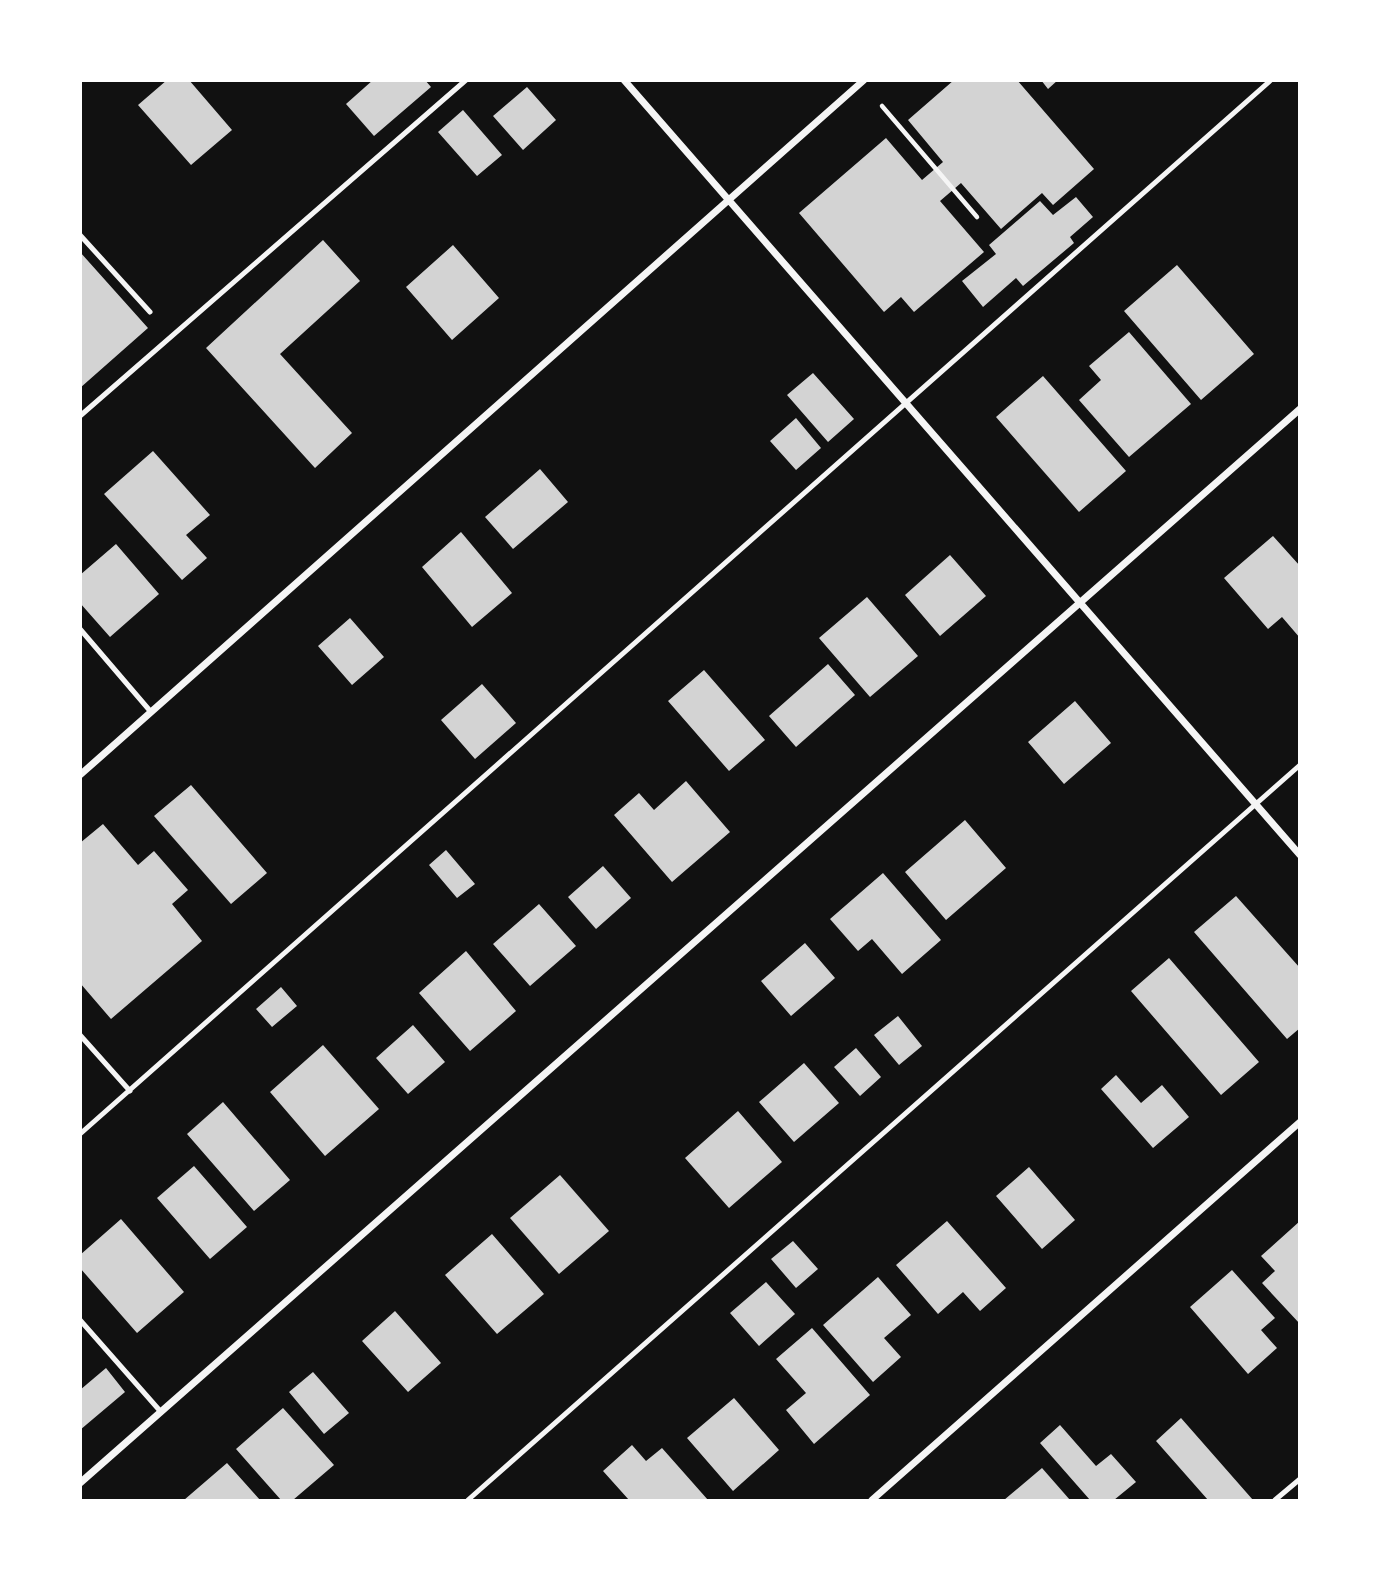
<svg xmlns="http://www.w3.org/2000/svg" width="1380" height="1581" font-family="Spectral,serif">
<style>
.building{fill:#d3d3d3}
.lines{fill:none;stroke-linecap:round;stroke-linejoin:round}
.path{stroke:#f5f5f5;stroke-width:4.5}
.service{stroke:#f5f5f5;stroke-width:5}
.minor{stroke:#f5f5f5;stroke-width:7}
</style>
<rect width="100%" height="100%" fill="#111"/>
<path class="building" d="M167,80H189L232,130L191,165L138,105Z
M373,80H425L431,87L374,136L346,104Z
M954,80H1017L1094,169L1053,205L1042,193L1001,229L961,183L940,201L984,252L914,312L901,297L884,312L799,213L886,138L922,180L943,162L908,120Z
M1041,80H1058L1048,89Z
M527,87L556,120L523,150L493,116Z
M463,110L502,155L477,176L438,132Z
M1076,197L1093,217L1070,237L1074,243L1023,286L1016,278L983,307L962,281L996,254L989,245L1040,201L1053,215Z
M323,240L360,281L280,354L352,433L315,468L206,348Z
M453,245L499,298L452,340L406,287Z
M80,252L148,328L80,388Z
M1177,265L1254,354L1201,400L1124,311Z
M1129,332L1191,404L1129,457L1079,400L1101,380L1089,366Z
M813,373L854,419L828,442L787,395Z
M1043,376L1126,471L1079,512L996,417Z
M796,418L821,448L796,470L770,441Z
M153,451L210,515L186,535L207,558L182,580L104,494Z
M540,469L568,502L513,549L485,517Z
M461,532L512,593L472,627L422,567Z
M1273,536L1300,566V638L1282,617L1268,629L1224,578Z
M116,544L159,594L110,637L80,603V575Z
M950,555L986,596L940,636L905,595Z
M867,597L918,656L870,697L819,638Z
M350,618L384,657L352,685L318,646Z
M828,664L855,695L796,747L769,716Z
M704,670L765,740L729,771L668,701Z
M482,684L516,723L475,759L441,720Z
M1075,701L1111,743L1064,784L1028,742Z
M686,781L730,832L672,882L614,815L639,793L654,810Z
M191,785L267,873L231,904L154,816Z
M965,820L1006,868L946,920L905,872Z
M103,824L138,865L154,851L188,890L172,904L202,941L111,1019L80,983V843Z
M446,850L475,884L457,898L429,865Z
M603,866L631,898L596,929L568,897Z
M883,873L941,940L902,974L872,939L858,951L830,919Z
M1236,896L1300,968V1028L1287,1039L1194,932Z
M539,904L576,946L530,986L493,944Z
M805,943L835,978L791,1016L761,981Z
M466,951L516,1011L470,1051L419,993Z
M1169,958L1259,1062L1221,1095L1131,991Z
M281,987L297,1006L272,1027L256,1009Z
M898,1016L922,1046L899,1065L874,1035Z
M413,1025L445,1062L408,1094L376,1058Z
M323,1045L379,1109L325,1156L270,1092Z
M856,1048L881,1077L860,1096L834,1067Z
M804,1063L839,1103L794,1142L759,1102Z
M1116,1075L1141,1103L1162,1085L1189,1117L1153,1148L1101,1089Z
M223,1102L290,1180L254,1211L187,1134Z
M738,1111L782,1162L729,1208L685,1158Z
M194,1166L247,1227L210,1259L157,1198Z
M1029,1167L1075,1220L1042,1249L996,1196Z
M560,1175L609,1231L559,1274L510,1218Z
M121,1219L184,1292L137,1333L80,1268V1255Z
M947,1221L1006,1288L980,1311L963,1292L938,1314L896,1265Z
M1300,1221V1324L1262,1283L1275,1271L1261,1256Z
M492,1234L544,1294L497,1334L445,1275Z
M793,1241L818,1269L796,1288L771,1259Z
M1232,1270L1275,1318L1261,1330L1277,1348L1248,1374L1190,1307Z
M878,1277L911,1315L884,1338L901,1357L873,1382L823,1325Z
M766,1282L795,1314L759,1346L730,1313Z
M395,1311L441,1363L408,1392L362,1341Z
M812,1328L870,1395L814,1444L786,1410L806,1393L776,1359Z
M106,1368L125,1392L80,1430V1390Z
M313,1372L349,1413L324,1434L289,1392Z
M734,1398L779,1450L733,1491L687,1438Z
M283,1408L334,1465L293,1500H281L236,1449Z
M1181,1418L1253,1500H1208L1156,1441Z
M1060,1425L1096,1466L1111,1454L1136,1482L1114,1500H1090L1040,1443Z
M632,1445L646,1461L662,1448L708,1500H629L603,1471Z
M227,1463L260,1500H184Z
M1042,1468L1070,1500H1004Z"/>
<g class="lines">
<path class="path" d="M882,106L977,217"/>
<path class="service" d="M80,235L150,312
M80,416L466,80
M80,629L151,712
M80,1035L130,1091
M80,1134L1271,80
M80,1320L161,1412
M468,1500L1300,765
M1275,1500L1300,1479"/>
<path class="minor" d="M624,80L1300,855
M80,775L864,80
M80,1483L1300,409
M872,1500L1300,1122"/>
</g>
<rect width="1380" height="1581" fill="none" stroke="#ffffff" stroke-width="164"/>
</svg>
